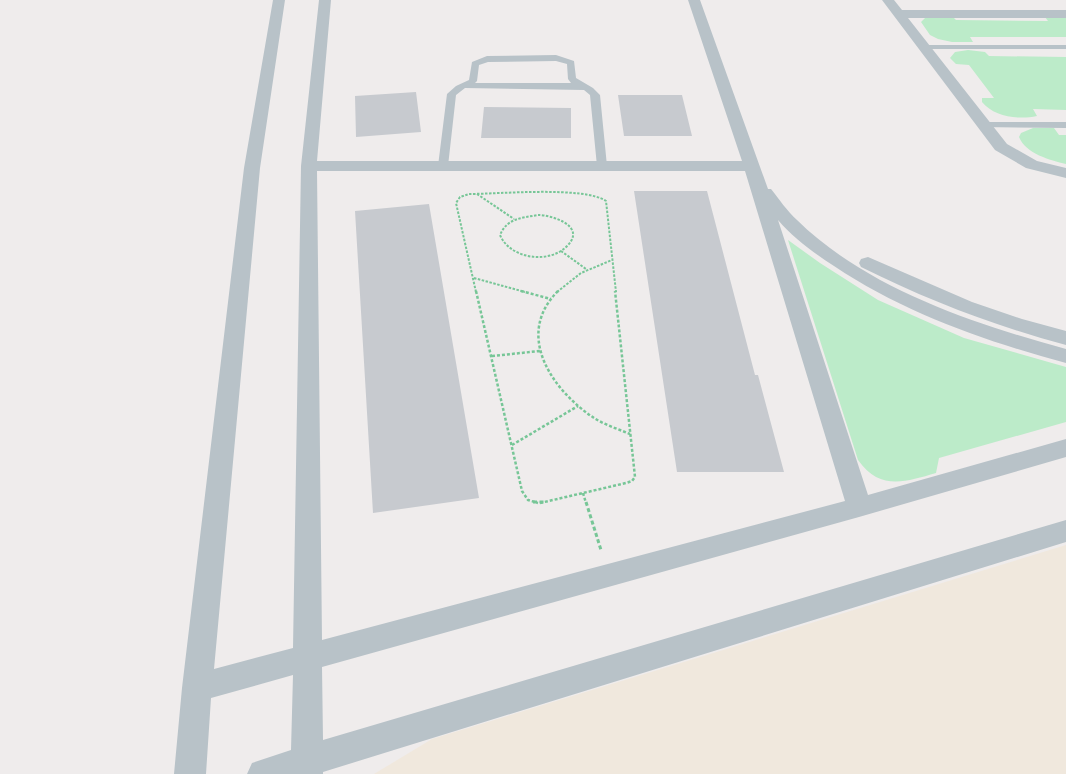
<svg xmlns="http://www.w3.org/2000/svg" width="1066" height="774" font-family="Manrope,sans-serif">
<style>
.green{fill:#bcebc9}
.sand{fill:#f0e8dd}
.building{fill:#c7cacf}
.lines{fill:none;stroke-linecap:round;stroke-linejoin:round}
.path-far2{stroke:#77c697;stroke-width:2;stroke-dasharray:2.5 1.5;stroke-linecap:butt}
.path-far1{stroke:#77c697;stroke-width:2.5;stroke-dasharray:3 2;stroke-linecap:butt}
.path{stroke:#77c697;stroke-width:3;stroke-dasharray:4 2.5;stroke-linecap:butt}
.lane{fill:#b8c2c8;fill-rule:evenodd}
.street{fill:#b8c2c8;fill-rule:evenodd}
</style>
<rect width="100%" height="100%" fill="#efecec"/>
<path class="green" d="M926,17H953L956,20L1048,21L1045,17L1066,18V37H970L973,42H952L938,39L930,35L921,22Z
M968,50L985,52L989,56L1066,57V110L1033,109L1037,116C1019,120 994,117 982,102V98H994L969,65L956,64L950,58L955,52Z
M1033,128H1054L1059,135H1066V164C1050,160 1026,154 1019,137L1021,133Z
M788,240L820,263L878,300L964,338L1066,367V422L939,458L936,473C905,482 880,491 858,460Z"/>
<path class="sand" d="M1066,545V774H374L432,739Z"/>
<path class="building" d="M416,92L421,132L356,137L355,96Z
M618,95H682L692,136H624Z
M484,107L571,108V138H481Z
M634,191H707L755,375H758L784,472H677Z
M429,204L479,498L373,513L355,211Z"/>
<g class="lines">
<path class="path-far2" d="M477,194L514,219
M538,215C552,215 586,226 568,245C550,265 510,259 500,235C507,218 522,218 538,215Z
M561,251L586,269
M474,278L525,292
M476,292L456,203L460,197L469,194C499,194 584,186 606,201L616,292
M557,292L581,273L612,260"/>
<path class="path-far1" d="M476,291L522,491L528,500L538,503
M521,291L551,299
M558,291C514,335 552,390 594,418C605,425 618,429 630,434
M492,356L540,351
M512,445L578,406
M583,493L586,503
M540,503L626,483L632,481L635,477L615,291"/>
<path class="path" d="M533,502H544
M586,502L601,550"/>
<path class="lane" d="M920,45H1066V49H920Z
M556,55L574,61L576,78L593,88L600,95L607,166L606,168L602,169L597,166L590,95L584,90L465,88L456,95L448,166L443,169L439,168L438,166L447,94L456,86L469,80L472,62L487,56ZM556,61L567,64L568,79L571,83H475L477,81L479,65L488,62Z
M983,122H1066V128L980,127L978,125L980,123Z"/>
<path class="street" d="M273,0H285L260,168L214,669L293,648L301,166L319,0H331L317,161H742L688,0H700L768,189H771C779,199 787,211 797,220C866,288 974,324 1066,349V363C985,341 904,313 834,266C814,253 793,238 778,220L868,495L1066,439V457L859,517L322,667L323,740L1066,520V542L323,772V774H247L252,763L291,750L293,675L211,698L206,774H174L182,688L244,168ZM317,171H745L845,501L322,640Z
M882,0H894L902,10H1066V18H908L1007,144L1037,161L1066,168V178L1026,168L995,150Z
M868,257L972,302L1022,319L1066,331V345C995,326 927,300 861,267L859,263L861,259Z"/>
</g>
</svg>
